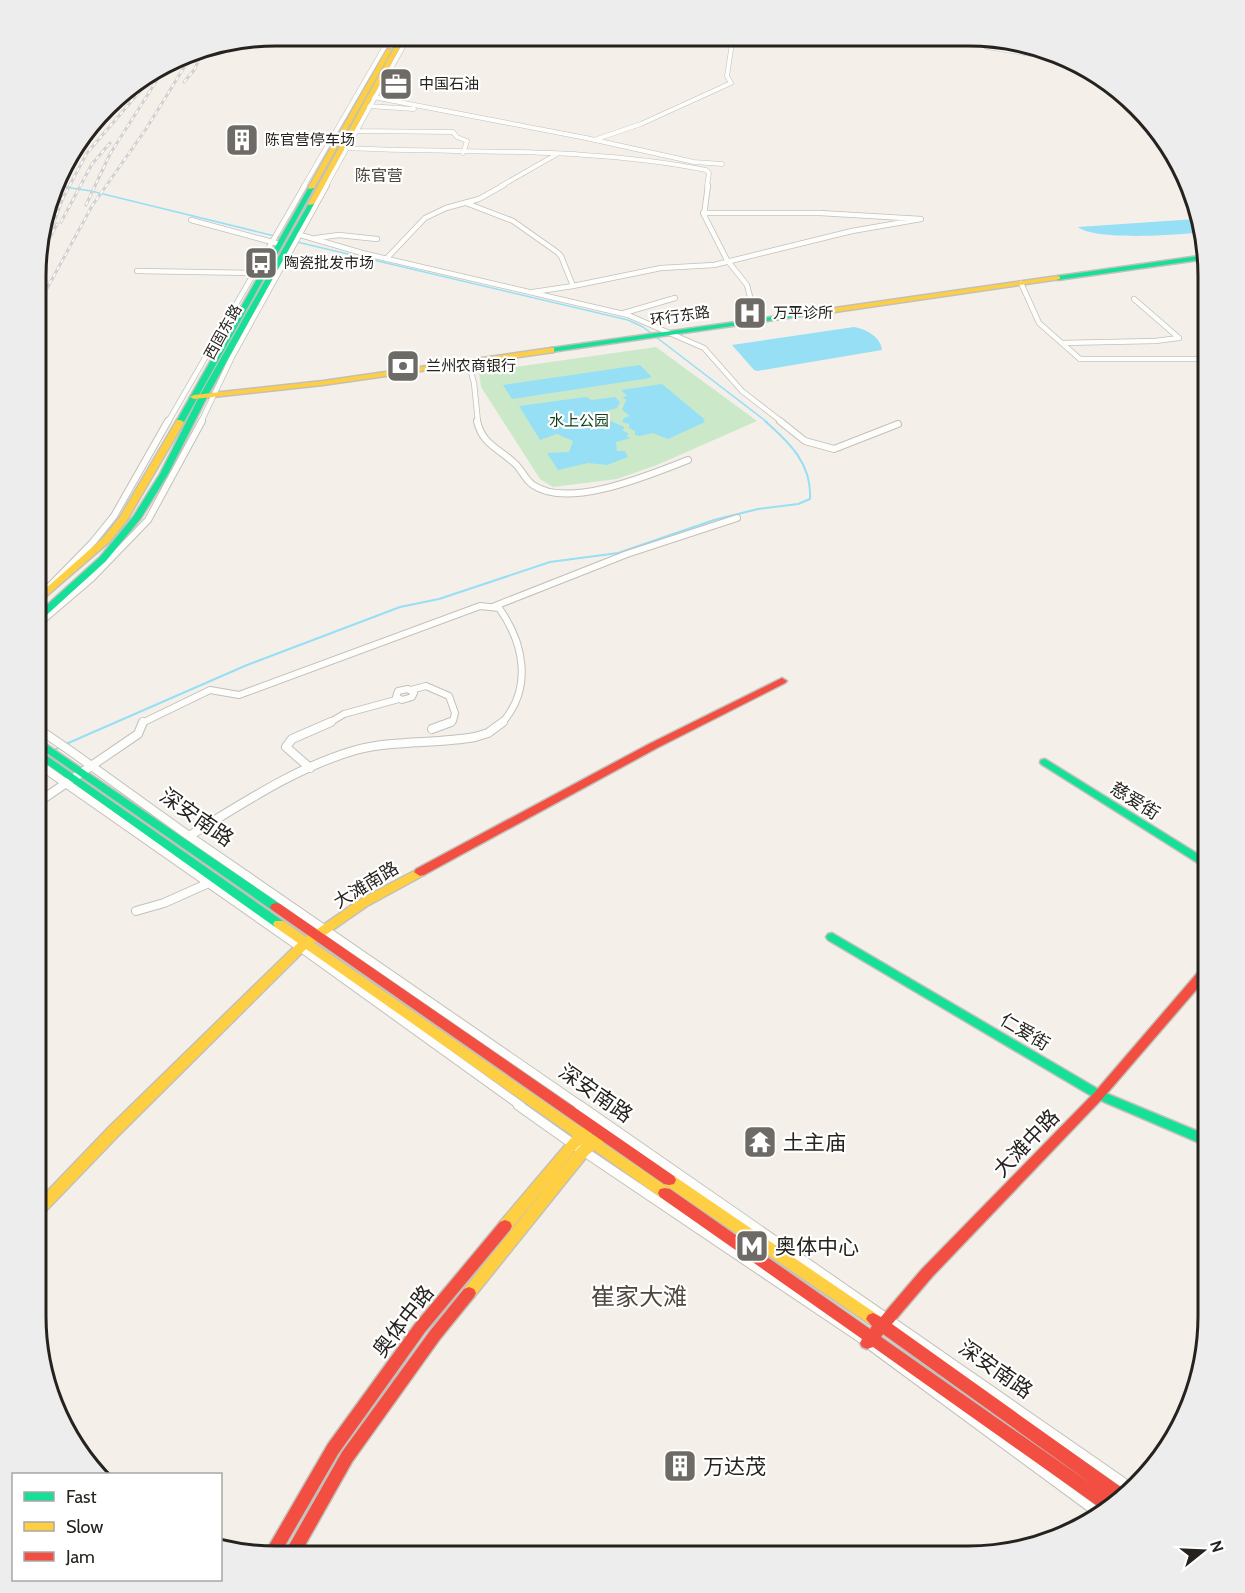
<svg xmlns="http://www.w3.org/2000/svg" width="1245" height="1593" font-family="Cabin,'Noto Sans SC',sans-serif">
<style>
.green{fill:#cbe8c9}
.water{fill:#96dff5}
.lines{fill:none;stroke-linecap:round;stroke-linejoin:round}
.stream-far1{stroke:#96dff5;stroke-width:1.5}
.stream{stroke:#96dff5;stroke-width:2}
.street-far4-casing{stroke:#c2c0ba;stroke-width:5}
.street-far3-casing{stroke:#c2c0ba;stroke-width:6}
.street-far2-casing{stroke:#c2c0ba;stroke-width:8}
.street-far1-casing{stroke:#c2c0ba;stroke-width:10}
.street-casing{stroke:#c2c0ba;stroke-width:11}
.fast-casing{stroke:#c2c0ba;stroke-width:3}
.slow-casing{stroke:#c2c0ba;stroke-width:3}
.jam-casing{stroke:#c2c0ba;stroke-width:3}
.street-far4{stroke:#fdfdfc;stroke-width:4}
.street-far3{stroke:#fdfdfc;stroke-width:4.5}
.street-far2{stroke:#fdfdfc;stroke-width:6}
.street-far1{stroke:#fdfdfc;stroke-width:8}
.street{stroke:#fdfdfc;stroke-width:9}
.fast{fill:#16e098;fill-rule:evenodd}
.slow{fill:#ffcf43;fill-rule:evenodd}
.jam{fill:#f24e42;fill-rule:evenodd}
.rail-casing{stroke:#d3d1d0;stroke-width:3}
.rail{stroke:#fff;stroke-width:1.5;stroke-dasharray:4;stroke-linecap:butt}
.street-bridge-casing{stroke:#c2c0ba;stroke-width:10;stroke-linecap:butt}
.street-bridge{stroke:#fdfdfc;stroke-width:8}
.labels{text-anchor:middle;dominant-baseline:central;stroke-width:4.5;stroke-linejoin:round;paint-order:stroke}
.far-poi-label{font-size:15px;fill:#26231f;stroke:#fff;text-anchor:start}
.far-street-label{font-size:15px;fill:#26231f;stroke:#fff}
.far-park-label{font-size:15px;fill:#0d3e16;stroke:#fff}
.far-neighbourhood-label{font-size:16px;fill:#4e483e;stroke:#fff}
.street-label{font-size:18px;fill:#26231f;stroke:#fff}
.near-street-label{font-size:21px;fill:#26231f;stroke:#fff}
.near-poi-label{font-size:21px;fill:#26231f;stroke:#fff;text-anchor:start}
.near-neighbourhood-label{font-size:24px;fill:#4e483e;stroke:#fff}
.rim{fill:none;stroke:#26231f;stroke-width:3}
</style>
<rect width="100%" height="100%" fill="#f4f0e9"/>
<path class="green" d="M656,347L757,421L657,465L617,479L553,487L540,479L481,387L479,372Z"/>
<path class="water" d="M1196,219L1202,221L1203,232C1179,235 1095,241 1078,227Z
M854,327C866,329 881,337 882,350L757,371L754,370L732,345Z
M640,365L651,376L650,378L512,399L503,385Z
M662,384L703,418L705,422L668,439L653,433L640,436L635,435V431L629,428V424L622,422L624,418L630,416L622,410L626,400L623,397L627,396L621,390Z
M586,397L592,400L615,397L620,402L617,408L592,415L601,424L611,421L624,427L623,431L628,433L627,437L631,438L616,442L617,451H625L628,457L607,465L588,463L558,470L547,453L569,452L573,441L557,434L540,440L519,406Z"/>
<g class="lines">
<path class="stream-far1" d="M58,186L91,191L283,238
M297,242L628,320L643,327L767,422"/>
<path class="stream" d="M66,744L247,665L400,607L439,599L550,562L618,553L714,520L758,509L798,504L810,499C812,464 790,443 765,421
M44,754L61,747"/>
<defs>
<path id="street-far4" d="M493,37L676,42
M971,38L987,47L1049,57
M373,97L586,138L694,162L722,164
M368,106L414,109
M358,131L453,132L457,137L467,141L463,153
M594,140L641,124L731,83L727,76L733,37
M345,148C465,154 588,146 706,170L709,173L707,186
M304,186L391,36
M326,186L409,36
M501,186L557,154"/>
<path id="street-far3" d="M708,185L704,215L727,260L747,285L756,320
M466,203L513,221L557,252L561,256L573,286L661,268L714,265L852,231L921,219L820,213H703
M191,220L276,243
M297,234L362,253L628,315L704,348L742,391L782,422
M316,238L339,235L377,239
M386,259L425,218L446,208L479,199L504,185
M137,271L255,273
M1021,283L1039,323L1080,359H1209
M533,292L573,286
M624,313L675,298
M1062,343L1155,341L1179,338L1134,299
M468,362L474,383L478,422
M168,422L305,185
M201,422L232,357L327,185"/>
<path id="street-far2" d="M477,421C482,443 496,447 512,461C521,467 524,479 533,485C569,510 651,474 688,460
M780,421L805,441L834,449L898,424
M41,595L93,542L114,516L168,421
M495,606L627,554L737,518
M37,625L92,578L148,520L202,421
M408,689L414,693L412,697L402,700L396,697L398,691Z
M411,690L426,686L449,696L455,713L453,721L447,723
M142,723L210,690L239,695L480,606L499,608C524,643 533,688 502,723
M329,723L344,714L399,699"/>
<path id="street-far1" d="M432,729L451,722
M72,752L189,836L581,1106
M37,763L300,947L521,1106
M310,768L286,747L292,739L331,722
M37,803L138,734L143,722
M189,836C242,804 296,767 356,750C395,740 436,744 475,737L488,733L503,722
M136,911L164,903L211,882"/>
<path id="street" d="M518,1105L573,1144L864,1340
M579,1105L1134,1490
M873,1347L1101,1515"/>
<path id="fast" d="M309,187L314,188L184,422L180,424H177L176,422Z
M309,203L314,204L207,397L168,474L141,518L106,561L40,621L37,622V614L100,557L133,517L160,474L199,397Z
M1206,255V259L1058,280L1055,278L1058,276Z
M814,311L816,312V314L551,352L547,350L551,348Z
M37,738L280,904L282,907L280,910H272L37,746Z
M37,749L283,921L285,924L283,927H275L37,757Z
M1045,759L1209,861V870L1041,764L1040,762L1041,760Z
M832,933L1103,1092L1209,1136V1147L1095,1098L828,940L826,937L828,934Z"/>
<path id="slow" d="M401,36H406L314,204L309,205L308,204Z
M387,49L392,50L314,188L309,189L308,188Z
M1058,276L1060,277V279L814,315L810,313L814,311Z
M551,348H554V352L323,385L194,399L190,397L194,395L323,381Z
M177,420H180L184,422L127,520L109,542L37,604V596L103,538L120,517Z
M420,868L426,872L424,875L367,906L314,943L582,1128L587,1126L592,1127L593,1131L591,1135L603,1136L604,1140L603,1143L670,1189L672,1193L670,1197L665,1198L660,1197L594,1150L588,1155L474,1297L469,1299L464,1297L462,1293L464,1289L578,1147L584,1143L578,1148L510,1230L505,1232L500,1230L498,1226L500,1222L573,1136L306,949L119,1135L41,1216L36,1217V1203L109,1127L298,943L275,927L273,924L275,921H283L306,937L359,900Z
M669,1175L674,1176L878,1315L880,1319L878,1323L873,1325L868,1323L664,1184L662,1180L664,1176Z"/>
<path id="jam" d="M782,678L787,681L785,683L657,748L424,875L420,876L414,872L416,869L649,744Z
M276,903L280,904L674,1176L676,1180L674,1184L669,1185L664,1184L272,910L270,907L272,904Z
M1209,963V975L1103,1098L932,1277L892,1324L1129,1493L1106,1512L873,1347L867,1349L862,1347L860,1343L862,1339L660,1197L658,1193L660,1189L665,1188L670,1189L870,1329L872,1326L866,1319L868,1315L873,1313L881,1317L922,1269L1095,1092L1205,964ZM883,1334L1093,1485L881,1337Z
M505,1220L510,1222L512,1226L510,1230L425,1332L338,1454L279,1556H263L328,1444L415,1324L500,1222Z
M469,1287L474,1289L476,1293L474,1297L440,1339L352,1462L299,1556H283L342,1452L430,1331L464,1289Z"/>
</defs>
<use href="#street-far4" class="street-far4-casing"/>
<use href="#street-far3" class="street-far3-casing"/>
<use href="#street-far2" class="street-far2-casing"/>
<use href="#street-far1" class="street-far1-casing"/>
<use href="#street" class="street-casing"/>
<use href="#fast" class="fast-casing"/>
<use href="#slow" class="slow-casing"/>
<use href="#jam" class="jam-casing"/>
<use href="#street-far4" class="street-far4"/>
<use href="#street-far3" class="street-far3"/>
<use href="#street-far2" class="street-far2"/>
<use href="#street-far1" class="street-far1"/>
<use href="#street" class="street"/>
<use href="#fast" class="fast"/>
<use href="#slow" class="slow"/>
<use href="#jam" class="jam"/>
<defs>
<path id="rail" d="M184,82L195,69L203,48
M86,205L110,154L164,69
M61,222L92,164L110,143
M51,230L63,198L87,153L142,89
M38,261L57,224
M38,305L92,206L146,129L193,53"/>
</defs>
<use href="#rail" class="rail-casing"/>
<use href="#rail" class="rail"/>
<defs>
<path id="street-bridge" d="M37,728L72,752"/>
</defs>
<use href="#street-bridge" class="street-bridge-casing"/>
<use href="#street-bridge" class="street-bridge"/>
</g>
<defs>
<symbol id="office-square" viewBox="-11 -11 22 22"><rect x="-9" y="-9" width="18" height="18" rx="4" fill="#6e6b66" stroke="#fff"/><path d="M-6-3h4V-5.5h4V-3h4V5H-6ZM-1-4.5V-3h2v-1.5ZM-6 0V1H6V0Z" fill="#fff"/></symbol>
<symbol id="building-square" viewBox="-11 -11 22 22"><rect x="-9" y="-9" width="18" height="18" rx="4" fill="#6e6b66" stroke="#fff"/><path d="M-4-6H4V6H1V3H-1V6H-4ZM-2.5-4.3h1.7v1.8h-1.7ZM.8-4.3h1.7v1.8H.8ZM-2.5-1h1.7V.8h-1.7ZM.8-1h1.7V.8H.8Z" fill="#fff"/></symbol>
<symbol id="bus-square" viewBox="-11 -11 22 22"><rect x="-9" y="-9" width="18" height="18" rx="4" fill="#6e6b66" stroke="#fff"/><path d="M-5-6H5V4H4V6H2V4H-2V6H-4V4H-5ZM-3.5-4V0h7V-4ZM-3.5 1.2v1.5H-2V1.2ZM2 1.2v1.5H3.5V1.2Z" fill="#fff"/></symbol>
<symbol id="hospital-square" viewBox="-11 -11 22 22"><rect x="-9" y="-9" width="18" height="18" rx="4" fill="#6e6b66" stroke="#fff"/><path d="M-5-5h3v3.5h4V-5h3V5h-3V1.5h-4V5h-3Z" fill="#fff"/></symbol>
<symbol id="bank-square" viewBox="-11 -11 22 22"><rect x="-9" y="-9" width="18" height="18" rx="4" fill="#6e6b66" stroke="#fff"/><path d="M-6-4H6V4H-6ZM0-2.3a2.3 2.3 0 1 0 0 4.6a2.3 2.3 0 1 0 0-4.6Z" fill="#fff"/></symbol>
<symbol id="temple-square" viewBox="-11 -11 22 22"><rect x="-9" y="-9" width="18" height="18" rx="4" fill="#6e6b66" stroke="#fff"/><path d="M0-6L5-2H3V0L6.5 2.5H4V6H1.5V3h-3V6H-4V2.5H-6.5L-3 0V-2H-5Z" fill="#fff"/></symbol>
<symbol id="metro-square" viewBox="-11 -11 22 22"><rect x="-9" y="-9" width="18" height="18" rx="4" fill="#6e6b66" stroke="#fff"/><path d="M-5.5 5V-5H-3L0 0L3-5H5.5V5H3V-.5L0 4L-3-.5V5Z" fill="#fff"/></symbol>
</defs>
<g fill-rule="evenodd">
<use href="#office-square" x="377" y="65" width="38" height="38"/>
<use href="#building-square" x="223" y="121" width="38" height="38"/>
<use href="#bus-square" x="242" y="244" width="38" height="38"/>
<use href="#hospital-square" x="731" y="294" width="38" height="38"/>
<use href="#bank-square" x="384" y="347" width="38" height="38"/>
<use href="#temple-square" x="741" y="1123" width="38" height="38"/>
<use href="#metro-square" x="733" y="1227" width="38" height="38"/>
<use href="#building-square" x="661" y="1447" width="38" height="38"/>
</g>
<g class="labels">
<g class="far-poi-label">
<text x="419" y="84">中国石油</text>
<text x="265" y="140">陈官营停车场</text>
<text x="284" y="263">陶瓷批发市场</text>
<text x="773" y="313">万平诊所</text>
<text x="426" y="366">兰州农商银行</text>
</g>
<g class="far-street-label">
<text transform="translate(680 316) rotate(-8)">环行东路</text>
<text transform="translate(223 332) rotate(-61)">西固东路</text>
</g>
<g class="far-park-label">
<text x="579" y="421">水上公园</text>
</g>
<g class="far-neighbourhood-label">
<text x="379" y="175">陈官营</text>
</g>
<g class="street-label">
<text transform="translate(1135 801) rotate(32)">慈爱街</text>
<text transform="translate(366 885) rotate(-31)">大滩南路</text>
<text transform="translate(1025 1032) rotate(31)">仁爱街</text>
</g>
<g class="near-street-label">
<text transform="translate(197 817) rotate(35)">深安南路</text>
<text transform="translate(596 1093) rotate(35)">深安南路</text>
<text transform="translate(1026 1143) rotate(-46)">大滩中路</text>
<text transform="translate(403 1321) rotate(-52)">奥体中路</text>
<text transform="translate(996 1369) rotate(35)">深安南路</text>
</g>
<g class="near-poi-label">
<text x="783" y="1142">土主庙</text>
<text x="775" y="1246">奥体中心</text>
<text x="703" y="1466">万达茂</text>
</g>
<g class="near-neighbourhood-label">
<text x="639" y="1296">崔家大滩</text>
</g>
</g>
<path d="M0 0H1245V1593H0ZM276 46H968A230 230 0 0 1 1198 276V1316A230 230 0 0 1 968 1546H276A230 230 0 0 1 46 1316V276A230 230 0 0 1 276 46Z" fill="#eeeded" fill-rule="evenodd"/>
<path class="rim" d="M276 46H968A230 230 0 0 1 1198 276V1316A230 230 0 0 1 968 1546H276A230 230 0 0 1 46 1316V276A230 230 0 0 1 276 46Z"/>
<rect x="12" y="1473" width="210" height="108" fill="#ffffff" stroke="#a8a7a5" stroke-width="1.5"/>
<rect x="24" y="1492" width="30" height="9" fill="#16e098" stroke="#a8a7a5" stroke-width="1.5"/>
<text x="66" y="1503" font-size="18" fill="#26231f">Fast</text>
<rect x="24" y="1522" width="30" height="9" fill="#ffcf43" stroke="#a8a7a5" stroke-width="1.5"/>
<text x="66" y="1533" font-size="18" fill="#26231f">Slow</text>
<rect x="24" y="1552" width="30" height="9" fill="#f24e42" stroke="#a8a7a5" stroke-width="1.5"/>
<text x="66" y="1563" font-size="18" fill="#26231f">Jam</text>
<g transform="translate(1203 1551) rotate(72)" stroke="#ffffff" stroke-width="4.5" paint-order="stroke">
<path d="M0-4.5L10 22L0 15L-10 22Z" fill="#26231f"/>
<text y="-9" font-size="16" font-weight="bold" text-anchor="middle" fill="#26231f">N</text>
</g>
</svg>
